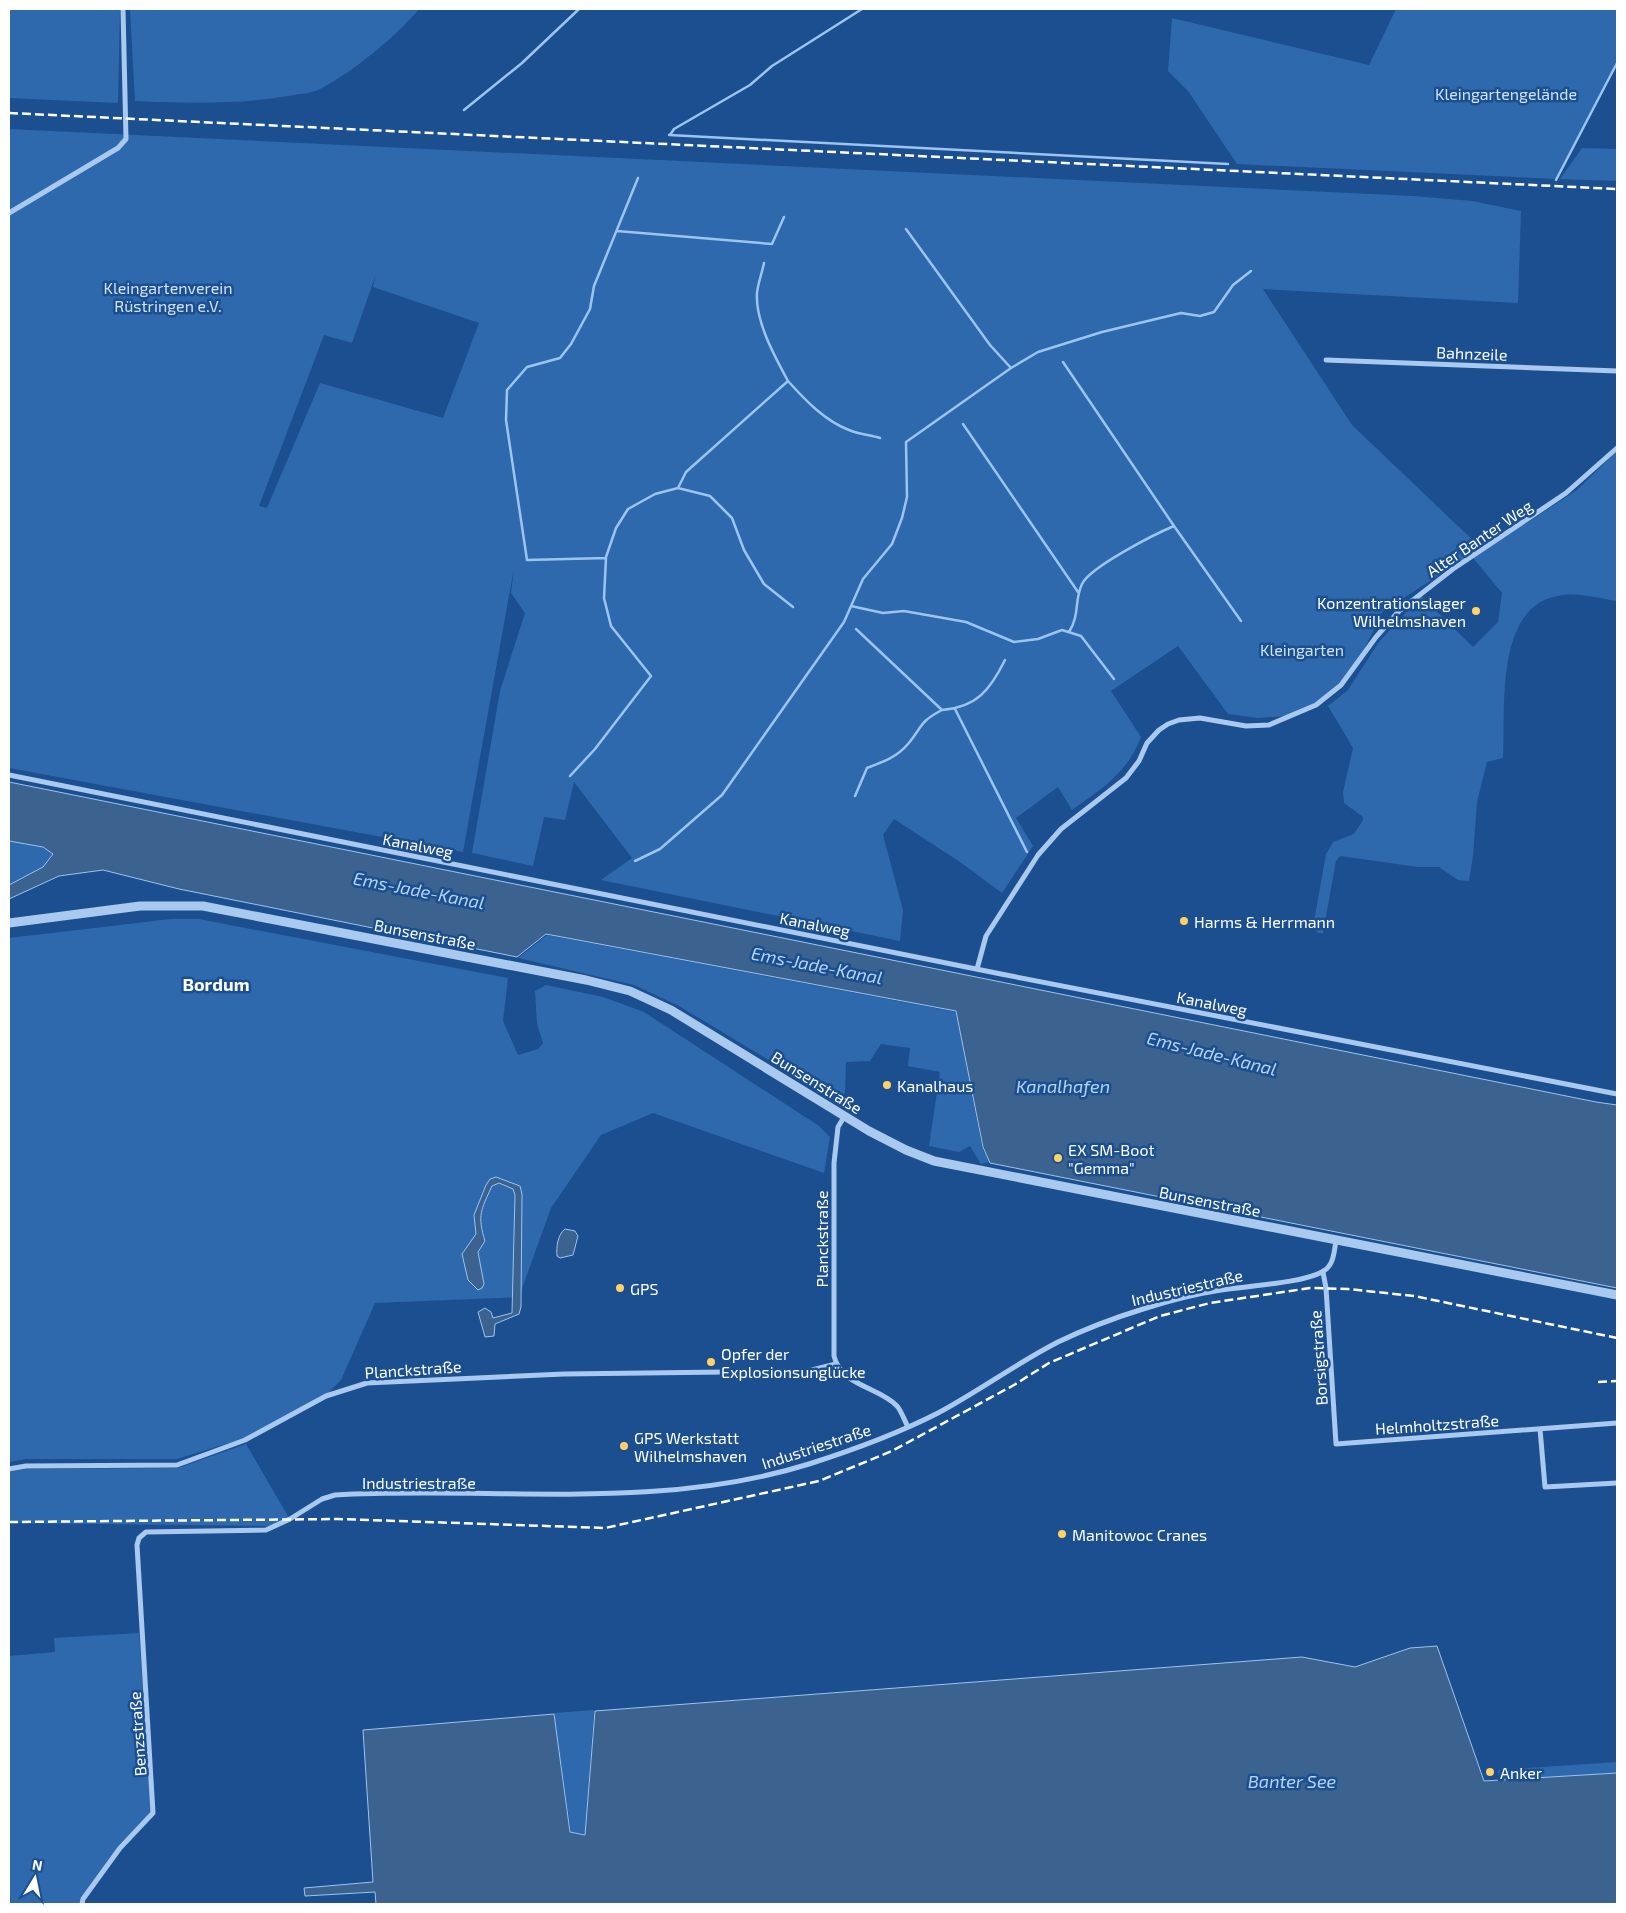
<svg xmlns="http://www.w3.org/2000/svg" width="1626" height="1913" font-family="'Exo 2',sans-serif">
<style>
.green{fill:#2e69ad;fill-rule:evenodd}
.water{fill:#3c6290;stroke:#9cc4f0}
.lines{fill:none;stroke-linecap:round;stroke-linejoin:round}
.stream{stroke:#9cc4f0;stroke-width:2.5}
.minor{stroke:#a9c9ee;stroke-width:5}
.tertiary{stroke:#a9c9ee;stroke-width:9}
.rail{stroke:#fff;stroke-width:2.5;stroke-dasharray:9 4;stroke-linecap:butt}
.poi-dot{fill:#ffd166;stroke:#1b4f8f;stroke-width:2}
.labels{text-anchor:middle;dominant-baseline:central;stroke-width:5;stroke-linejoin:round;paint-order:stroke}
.park-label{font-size:16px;fill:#cfe3fa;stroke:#1b4f8f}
.street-label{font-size:16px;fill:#fff;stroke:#1b4f8f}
.poi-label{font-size:16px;fill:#fff;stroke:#1b4f8f;text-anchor:start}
.water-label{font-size:18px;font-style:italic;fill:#b5d3f5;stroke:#1b4f8f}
.neighbourhood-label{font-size:18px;font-weight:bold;fill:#fff;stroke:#1b4f8f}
</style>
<rect width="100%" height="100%" fill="#1b4f8f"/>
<path class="green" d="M9,9H120L118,103L9,98Z
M130,9H419C397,36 349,75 318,90C309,94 297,94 288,96C237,105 186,103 135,101Z
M1396,9H1617V60L1556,179L1237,164L1188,91L1168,71L1172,18L1369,65Z
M9,129L1413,196L1472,201L1521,211L1518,303L1263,289L1352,425L1481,548L1382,612L1365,648L1340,682L1316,703L1287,716L1258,718L1228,714L1178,646L1111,691L1141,737C1127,774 1102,788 1072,810L1058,787L1016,818L1033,846L1002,893L960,862L894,819L883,835L903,910L900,941L601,880L632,858L574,782L565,820L544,817L533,866L472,853L500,691L525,613L511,593L514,568L463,852L9,768ZM376,274L373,287L479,323L443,418L320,383L267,508L259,506L324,335L352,343Z
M1582,148L1617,149V181L1560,179Z
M1617,451V601C1601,599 1580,593 1564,595C1493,601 1506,709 1503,758L1487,762L1477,802L1473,856L1469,881L1458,880L1439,867H1418L1340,856L1336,861L1323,933H1318L1313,927L1326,854L1333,842L1354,834L1363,820V817L1344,803L1343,792L1353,748L1328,706L1348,690L1379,642L1421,596L1473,647L1498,622L1502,593L1473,558L1577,490Z
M9,841L43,847L53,854L43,867L9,885Z
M171,919H199L508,978L503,1021L518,1055L538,1049L543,1043L537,1024L535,991L546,985L603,997L644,1012L819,1126L830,1137L824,1173L653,1113L601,1135L551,1208L519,1297L375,1303L341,1380L323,1398L245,1438L177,1459H26L9,1462V938Z
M547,935L956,1012L982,1147L989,1162L981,1164L970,1146L959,1152L929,1146L940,1072L908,1066L910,1048L881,1044L870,1061L846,1062L845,1093L835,1100L679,1006L634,985L518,958Z
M246,1444L289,1518L268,1526L9,1523V1472L26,1469L178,1468Z
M139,1633L152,1812L120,1844L81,1904H9V1656L55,1652L54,1638Z
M594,1710L585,1834L571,1832L554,1713Z
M1617,1762V1773L1499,1780L1498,1770Z"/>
<path class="water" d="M9,782L1596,1102L1617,1105V1288L990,1163L983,1147L956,1011L546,934L517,957L179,889L103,870L59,876L9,899V885L43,867L53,854L43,847L9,841Z
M496,1177L520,1186L522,1194L521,1307L519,1314L495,1324L494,1336L485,1337L478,1312L485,1308L491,1312L493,1318L512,1313L515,1195L513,1189L499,1183L492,1186C481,1210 477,1215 485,1241L478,1252L484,1284L482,1288L478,1290L468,1280L462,1254L476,1234L474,1215L486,1185L490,1179Z
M565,1229L575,1231L578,1236L573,1255L560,1258L557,1256C556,1247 558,1234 565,1229Z
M1437,1646L1484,1781L1617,1773V1904H376L375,1892L305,1896L304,1888L373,1882L363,1730L554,1714L570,1832L585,1835L595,1711L1302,1657L1355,1667L1410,1648Z"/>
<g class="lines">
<path class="stream" d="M464,110L522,63L579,9
M669,135L1228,164
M670,135L674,129L750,85L772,66L862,9
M1556,180L1617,63
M906,229L990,345L1011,368
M617,231L772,244L784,217
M1063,362L1174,526
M788,381C805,400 825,421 849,430C858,434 870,435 880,438
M963,424L1078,592
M678,488L686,472L788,381C775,357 755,321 757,293C758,283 762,273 764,263
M606,557L616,528L628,509L655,494L678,488L710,496L732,518L744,550L764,584L793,607
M851,606L883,613L904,611L966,622L1014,642L1038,639L1062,630L1081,636L1114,679
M856,629L942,710C977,707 990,690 1005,660
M1069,632C1080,615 1074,601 1082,584C1090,567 1155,534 1174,526L1241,621
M955,709L1027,852
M570,776L595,749L651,676L611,626L604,598L606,558L527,560L506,420L507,390L527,367L560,358L571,344L590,309L594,286L638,178
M855,796L867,768C883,762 897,757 908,744C923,726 919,722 942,710
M635,861L660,849L722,795L844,622L863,579L892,544L902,518L907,497L906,442L1011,368L1038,352L1102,332L1181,313L1200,316L1214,312L1233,285L1251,271"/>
<path class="minor" d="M9,213L118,148L126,139L123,9
M1326,360L1617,371
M9,775L1001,974L1617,1094
M977,969L986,936L1038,855L1061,829L1126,778L1139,761L1147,743L1159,730L1168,724L1179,720L1200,718L1246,726L1269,725L1316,705L1341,685L1376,637L1399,611L1453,569L1566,493L1617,448
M844,1117L838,1127L834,1163V1356C841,1386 879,1387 897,1406C902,1412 904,1420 908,1427
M1323,1272L1326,1288L1336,1444L1617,1423
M1540,1429L1545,1487L1617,1483
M9,1469L26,1466L177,1465L245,1440L326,1396L367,1383L564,1374L808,1371L836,1364
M82,1904L83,1899L120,1848L153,1813L137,1545L139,1538L146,1532L266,1530L290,1519L322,1499L335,1495C492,1486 656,1512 809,1464C853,1450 897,1434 938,1413C979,1391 1017,1363 1058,1342C1085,1329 1114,1318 1143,1309C1168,1301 1195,1294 1221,1290C1245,1286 1308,1283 1325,1270C1334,1264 1334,1251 1336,1241"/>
<path class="tertiary" d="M9,923L140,906H203L586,980L630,991L671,1010L869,1131L906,1150L934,1161L1617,1295"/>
<path class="rail" d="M9,113L1617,189
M1598,1382L1617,1381
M9,1522L338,1519L605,1528L819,1481L892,1451L1014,1385L1049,1363L1160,1316L1210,1303L1310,1288L1348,1289L1414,1296L1617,1338"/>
</g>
<g class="poi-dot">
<circle cx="1476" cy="611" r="5"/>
<circle cx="1184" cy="921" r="5"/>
<circle cx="887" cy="1085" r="5"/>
<circle cx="1058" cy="1158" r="5"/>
<circle cx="620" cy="1288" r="5"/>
<circle cx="711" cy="1362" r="5"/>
<circle cx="624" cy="1446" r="5"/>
<circle cx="1062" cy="1534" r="5"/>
<circle cx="1490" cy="1772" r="5"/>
</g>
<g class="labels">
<g class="park-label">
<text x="1506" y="93">Kleingartengelände</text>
<text x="168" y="287">Kleingartenverein<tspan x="168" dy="18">Rüstringen e.V.</tspan></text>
<text x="1302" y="649">Kleingarten</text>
</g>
<g class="street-label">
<text transform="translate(1472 353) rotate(2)">Bahnzeile</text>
<text transform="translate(1479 538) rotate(-34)">Alter Banter Weg</text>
<text transform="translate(418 845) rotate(11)">Kanalweg</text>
<text transform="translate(815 924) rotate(11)">Kanalweg</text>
<text transform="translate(425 934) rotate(11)">Bunsenstraße</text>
<text transform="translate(1212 1003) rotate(11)">Kanalweg</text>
<text transform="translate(817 1082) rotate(32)">Bunsenstraße</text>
<text transform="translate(1210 1201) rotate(11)">Bunsenstraße</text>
<text transform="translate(821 1239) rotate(-90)">Planckstraße</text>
<text transform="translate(1187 1287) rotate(-13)">Industriestraße</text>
<text transform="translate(1318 1358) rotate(-94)">Borsigstraße</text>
<text transform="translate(413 1369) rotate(-4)">Planckstraße</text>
<text transform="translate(1437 1424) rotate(-4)">Helmholtzstraße</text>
<text transform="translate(816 1446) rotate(-18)">Industriestraße</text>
<text x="419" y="1482">Industriestraße</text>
<text transform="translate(137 1734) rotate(-94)">Benzstraße</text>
</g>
<g class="poi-label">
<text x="1466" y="602" text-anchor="end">Konzentrationslager<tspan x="1466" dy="18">Wilhelmshaven</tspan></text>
<text x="1194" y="921">Harms &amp; Herrmann</text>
<text x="897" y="1085">Kanalhaus</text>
<text x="1068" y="1149">EX SM-Boot<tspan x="1068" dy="18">"Gemma"</tspan></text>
<text x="630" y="1288">GPS</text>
<text x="721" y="1353">Opfer der<tspan x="721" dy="18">Explosionsunglücke</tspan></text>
<text x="634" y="1437">GPS Werkstatt<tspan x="634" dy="18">Wilhelmshaven</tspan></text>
<text x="1072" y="1534">Manitowoc Cranes</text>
<text x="1500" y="1772">Anker</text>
</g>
<g class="water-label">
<text transform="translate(419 890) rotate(11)">Ems-Jade-Kanal</text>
<text transform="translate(817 965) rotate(11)">Ems-Jade-Kanal</text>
<text transform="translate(1212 1053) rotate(14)">Ems-Jade-Kanal</text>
<text x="1063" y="1086">Kanalhafen</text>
<text x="1292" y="1781">Banter See</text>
</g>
<g class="neighbourhood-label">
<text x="216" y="984">Bordum</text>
</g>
</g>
<rect width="1626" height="1913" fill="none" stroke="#ffffff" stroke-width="20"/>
<g transform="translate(35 1878) rotate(10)" stroke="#1b4f8f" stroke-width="4" paint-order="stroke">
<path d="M0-4L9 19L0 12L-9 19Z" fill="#ffffff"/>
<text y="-8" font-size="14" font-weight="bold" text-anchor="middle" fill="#ffffff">N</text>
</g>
</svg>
